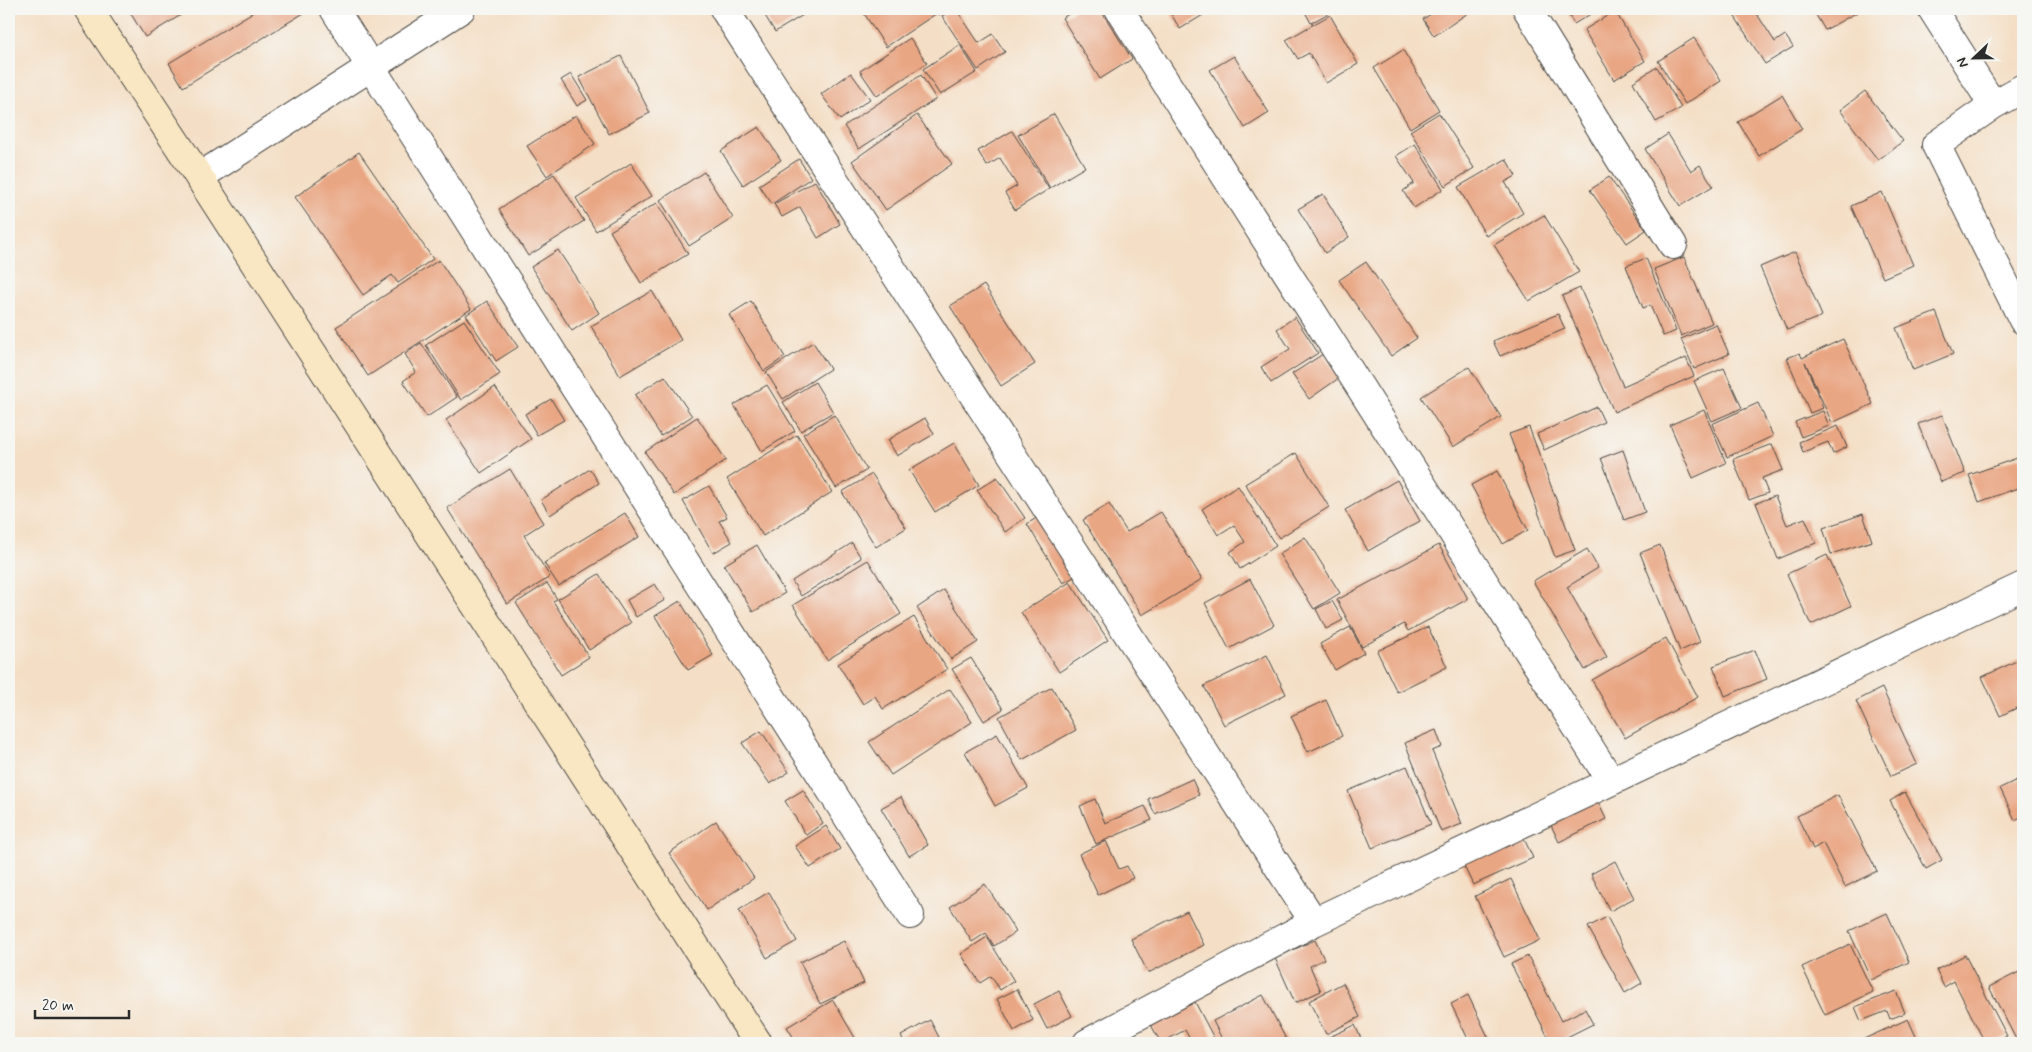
<svg xmlns="http://www.w3.org/2000/svg" width="2032" height="1052" font-family="Mynerve,sans-serif">
<style>
.building{fill:#e9a683}
.lines{fill:none;stroke-linecap:round;stroke-linejoin:round}
.street-casing{stroke:#494642;stroke-width:30}
.secondary-casing{stroke:#494642;stroke-width:30}
.street{stroke:#fff;stroke-width:28}
.secondary{stroke:#f9e7c3;stroke-width:28}
</style>
<rect width="100%" height="100%" fill="#f6f6f2"/>
<filter id="ink" filterUnits="userSpaceOnUse"><feTurbulence type="fractalNoise" baseFrequency=".02" numOctaves="2"/><feDisplacementMap in="SourceGraphic" scale="10" xChannelSelector="R" yChannelSelector="G"/><feConvolveMatrix kernelMatrix="1 2 1 2 8 2 1 2 1" color-interpolation-filters="sRGB"/></filter>
<filter id="wash" filterUnits="userSpaceOnUse"><feTurbulence type="fractalNoise" baseFrequency=".0096" numOctaves="4" result="noise"/><feDisplacementMap in="SourceGraphic" scale="20" xChannelSelector="R" yChannelSelector="G"/><feGaussianBlur stdDeviation="1.12" result="paint"/><feColorMatrix in="noise" values="0 0 0 0 0 0 0 0 0 0 0 0 0 0 0 0 0 1.4 0 .05"/><feComposite in="paint" operator="in"/></filter>
<g filter="url(#wash)">
<rect width="100%" height="100%" fill="#f4dfc6"/>
<g id="blocks">
<path class="building" d="M128,9H177L181,15L145,37Z
M258,9H306L307,11L183,87L169,63Z
M761,9H813L775,32Z
M861,9H934L937,13L886,47Z
M936,9H949L939,15Z
M954,9H956L979,43L993,34L1005,52L978,70L942,16Z
M1077,9H1100L1132,59L1100,79L1062,18Z
M1168,9H1213L1180,29Z
M1311,9H1333L1334,10L1311,23L1305,12Z
M1439,9H1474L1434,36L1423,19Z
M1565,9H1599L1574,24Z
M1730,9H1759L1755,11L1775,42L1785,35L1793,47L1765,64Z
M1826,9H1863L1825,30L1816,15Z
M1615,11L1645,61L1614,80L1584,30Z
M1330,15L1358,64L1326,83L1309,53L1298,59L1286,40Z
M910,38L927,63L877,96L860,71Z
M1694,38L1721,81L1685,104L1658,61Z
M960,45L977,72L940,95L923,69Z
M1403,50L1439,110L1410,128L1374,68Z
M621,56L650,113L609,134L579,77Z
M1234,56L1269,113L1245,128L1210,70Z
M1657,67L1681,108L1656,122L1633,82Z
M851,73L870,99L840,120L821,94Z
M571,74L587,100L577,106L561,80Z
M921,75L936,99L859,149L844,126Z
M1865,91L1903,141L1878,160L1840,110Z
M1782,95L1802,129L1759,156L1738,122Z
M1439,113L1474,168L1445,186L1410,131Z
M1054,114L1085,167L1050,188L1018,135Z
M576,115L595,144L547,176L527,146Z
M917,115L952,164L886,210L852,161Z
M759,127L781,160L743,185L721,151Z
M1012,131L1049,189L1015,210L1005,193L1017,186L1000,158L987,166L978,151Z
M1668,134L1691,171L1700,165L1713,186L1680,206L1645,149Z
M1415,144L1443,189L1414,208L1403,191L1414,183L1396,156Z
M359,152L433,259L398,283L392,275L363,295L295,197Z
M799,159L811,178L772,204L759,185Z
M1506,159L1516,176L1505,182L1523,213L1486,236L1458,187Z
M631,163L652,196L596,231L576,198Z
M704,172L733,218L689,246L660,200Z
M554,174L584,221L528,256L499,209Z
M1609,177L1646,230L1627,243L1590,190Z
M815,181L840,224L818,238L800,207L782,217L774,204Z
M1882,192L1913,265L1883,278L1851,206Z
M1323,194L1349,237L1325,253L1298,209Z
M657,203L688,254L641,283L610,231Z
M1544,215L1579,272L1529,301L1494,245Z
M558,250L599,313L572,331L531,267Z
M1795,252L1822,316L1787,330L1760,267Z
M1684,257L1712,323L1681,336L1654,269Z
M1646,258L1676,331L1663,336L1650,305L1643,308L1626,266Z
M439,260L471,309L368,376L336,327Z
M1366,262L1417,338L1391,356L1339,280Z
M984,285L1035,364L1001,386L950,306Z
M1580,288L1623,386L1686,358L1694,376L1614,412L1562,296Z
M652,291L681,340L620,376L591,326Z
M487,301L518,347L496,361L466,315Z
M751,301L785,357L764,371L729,315Z
M1936,312L1953,354L1913,370L1896,328Z
M1558,314L1565,329L1500,356L1493,341Z
M1295,317L1318,353L1271,383L1261,367L1290,349L1277,329Z
M464,320L500,374L461,400L426,345Z
M1716,324L1729,354L1694,369L1681,339Z
M1843,339L1873,404L1832,423L1805,362L1823,408L1810,413L1787,358L1800,353L1802,358Z
M813,342L830,369L783,399L766,372Z
M421,343L457,397L427,417L403,381L416,372L405,354Z
M1323,354L1339,378L1309,399L1292,374Z
M1469,367L1501,417L1453,447L1421,397Z
M1724,368L1742,408L1712,421L1694,381Z
M665,376L692,416L661,436L635,395Z
M815,382L833,412L801,431L783,402Z
M767,385L795,431L762,451L734,405Z
M495,387L531,439L481,473L446,420Z
M551,399L564,420L537,435L525,414Z
M1758,403L1773,436L1727,457L1712,424Z
M1597,407L1604,422L1544,450L1537,434Z
M1704,410L1726,463L1693,478L1670,425Z
M1823,411L1829,426L1801,437L1795,422Z
M834,415L867,470L836,488L803,434Z
M1942,415L1965,473L1941,482L1918,424Z
M697,417L726,460L674,495L645,452Z
M925,418L934,434L897,456L888,440Z
M1838,426L1847,447L1833,454L1828,442L1803,452L1799,442Z
M1529,427L1575,550L1555,557L1509,434Z
M797,435L832,492L763,536L727,479Z
M954,443L979,485L935,512L909,470Z
M1772,444L1783,470L1762,478L1768,493L1749,500L1733,459Z
M1623,450L1645,512L1624,520L1601,458Z
M1296,453L1329,507L1279,538L1245,484Z
M2020,457L2023,466V486L1979,502L1969,475Z
M510,469L543,523L524,535L550,577L507,604L447,508Z
M590,469L599,483L550,515L541,500Z
M1497,471L1528,530L1503,544L1471,485Z
M872,474L906,528L876,547L842,492Z
M997,477L1025,518L1005,532L977,490Z
M1397,480L1420,521L1368,551L1345,510Z
M709,486L727,517L719,521L732,542L713,553L683,501Z
M1238,486L1276,546L1240,569L1230,552L1245,542L1234,525L1218,535L1202,509Z
M1775,496L1787,525L1805,518L1816,543L1778,559L1756,503Z
M1109,504L1127,532L1161,512L1202,579L1142,615L1083,520Z
M625,513L639,537L559,586L544,563Z
M1863,514L1872,541L1831,554L1823,528Z
M1041,515L1078,575L1063,583L1027,524Z
M1305,537L1340,593L1314,609L1279,554Z
M852,543L861,558L801,596L792,581Z
M757,545L785,593L753,612L724,565Z
M1439,545L1468,599L1408,631L1404,624L1362,647L1337,600Z
M1660,545L1700,642L1680,651L1640,553Z
M1587,549L1598,568L1567,587L1607,657L1585,670L1533,581Z
M1827,555L1851,606L1811,625L1787,574Z
M868,560L901,614L827,660L793,605Z
M599,574L631,623L589,650L558,599Z
M1250,579L1274,625L1229,649L1205,603Z
M1070,582L1108,640L1059,672L1021,612Z
M547,583L557,599L553,601L589,657L561,675L516,603Z
M655,584L665,600L636,617L627,600Z
M944,590L978,642L951,659L917,608Z
M680,601L713,655L688,670L655,616Z
M1332,601L1343,620L1326,629L1316,609Z
M914,617L947,669L883,709L875,696L863,704L838,664Z
M1350,627L1364,653L1335,670L1320,644Z
M1428,627L1447,667L1397,692L1377,651Z
M1666,638L1698,697L1625,738L1592,680Z
M1755,650L1767,679L1725,696L1713,666Z
M1267,655L1286,694L1224,725L1204,686Z
M971,658L1003,709L984,721L952,669Z
M2023,658V705L2000,716L1982,677Z
M1052,687L1076,730L1022,760L999,717Z
M1882,688L1917,764L1891,776L1856,701Z
M950,689L972,722L891,775L869,742Z
M1326,700L1342,736L1308,752L1291,716Z
M1436,730L1442,747L1432,751L1462,824L1441,832L1405,743Z
M761,731L789,772L770,784L742,743Z
M997,734L1028,788L995,806L965,752Z
M1407,766L1431,824L1372,848L1348,791Z
M2023,777V816L2015,820L2000,788Z
M1192,779L1199,795L1155,814L1148,799Z
M803,790L823,823L806,835L785,801Z
M1905,792L1942,860L1926,869L1890,801Z
M1838,795L1877,871L1845,887L1823,843L1813,849L1797,816Z
M901,797L928,845L909,856L881,808Z
M1596,798L1606,819L1559,842L1549,821Z
M1095,799L1105,823L1145,806L1152,820L1096,844L1080,806Z
M716,821L754,878L707,910L669,853Z
M826,826L840,849L810,868L795,846Z
M1521,832L1533,858L1473,885L1461,860Z
M1106,841L1119,869L1127,866L1133,878L1098,895L1079,854Z
M1615,861L1634,898L1610,911L1591,874Z
M1511,879L1540,940L1504,957L1475,896Z
M985,884L1016,932L994,946L986,933L972,942L950,907Z
M769,892L797,941L767,958L739,910Z
M1187,911L1204,945L1148,973L1131,939Z
M1887,913L1909,962L1871,980L1849,931Z
M1607,917L1642,983L1625,993L1588,927Z
M987,937L1014,981L1000,990L991,976L980,983L961,954Z
M1315,940L1324,959L1310,966L1321,991L1295,1003L1275,958Z
M844,941L864,983L820,1004L800,962Z
M1850,944L1873,992L1825,1015L1802,967Z
M1965,955L2007,1036L1991,1043H1985L1954,981L1944,987L1936,970Z
M1528,956L1561,1021L1585,1009L1593,1024L1555,1043H1551L1511,964Z
M2021,971L2023,975V1041L2018,1043L1989,987Z
M1343,983L1360,1017L1326,1034L1309,1001Z
M1017,989L1033,1020L1014,1031L997,999Z
M1059,991L1072,1016L1047,1029L1034,1004Z
M1896,991L1905,1013L1890,1019L1887,1011L1861,1021L1855,1007Z
M1263,995L1288,1043H1224L1213,1021Z
M1468,995L1491,1043H1470L1451,1004Z
M833,1000L858,1043H797L787,1027Z
M1195,1002L1216,1042L1212,1043H1192L1185,1030L1161,1043L1151,1025Z
M1908,1019L1919,1043H1855Z
M930,1020L942,1043H905L901,1036Z
M1355,1025L1363,1043H1322L1321,1041Z"/>
</g>
</g>
<g filter="url(#ink)">
<use href="#blocks" fill-opacity="0" stroke="#494642" stroke-width="1"/>
<g class="lines">
<defs>
<path id="street" d="M334,9L910,915
M724,9L1314,922
M1119,9L1611,781
M1527,9L1673,245
M1932,9L1993,105L1936,145L2023,320
M1993,105L2023,88
M199,177L461,9
M1087,1043L1314,922L2023,586"/>
<path id="secondary" d="M88,9L199,177L758,1043"/>
</defs>
<use href="#street" class="street-casing"/>
<use href="#secondary" class="secondary-casing"/>
<use href="#street" class="street"/>
<use href="#secondary" class="secondary"/>
</g>
</g>
<rect width="2032" height="1052" fill="none" stroke="#f6f6f2" stroke-width="30"/>
<g transform="translate(1974 58) rotate(248)" stroke="#f6f6f2" stroke-width="4" paint-order="stroke">
<path d="M0-4L9 19L0 12L-9 19Z" fill="#2b2b2b"/>
<text y="-8" font-size="14" font-weight="bold" text-anchor="middle" fill="#2b2b2b">N</text>
</g>
<path d="M35 1010v8h94v-8" fill="none" stroke="#2b2b2b" stroke-width="2.5"/>
<text x="42" y="1010" font-size="15" fill="#2b2b2b" stroke="#f6f6f2" stroke-width="4" paint-order="stroke">20 m</text>
</svg>
